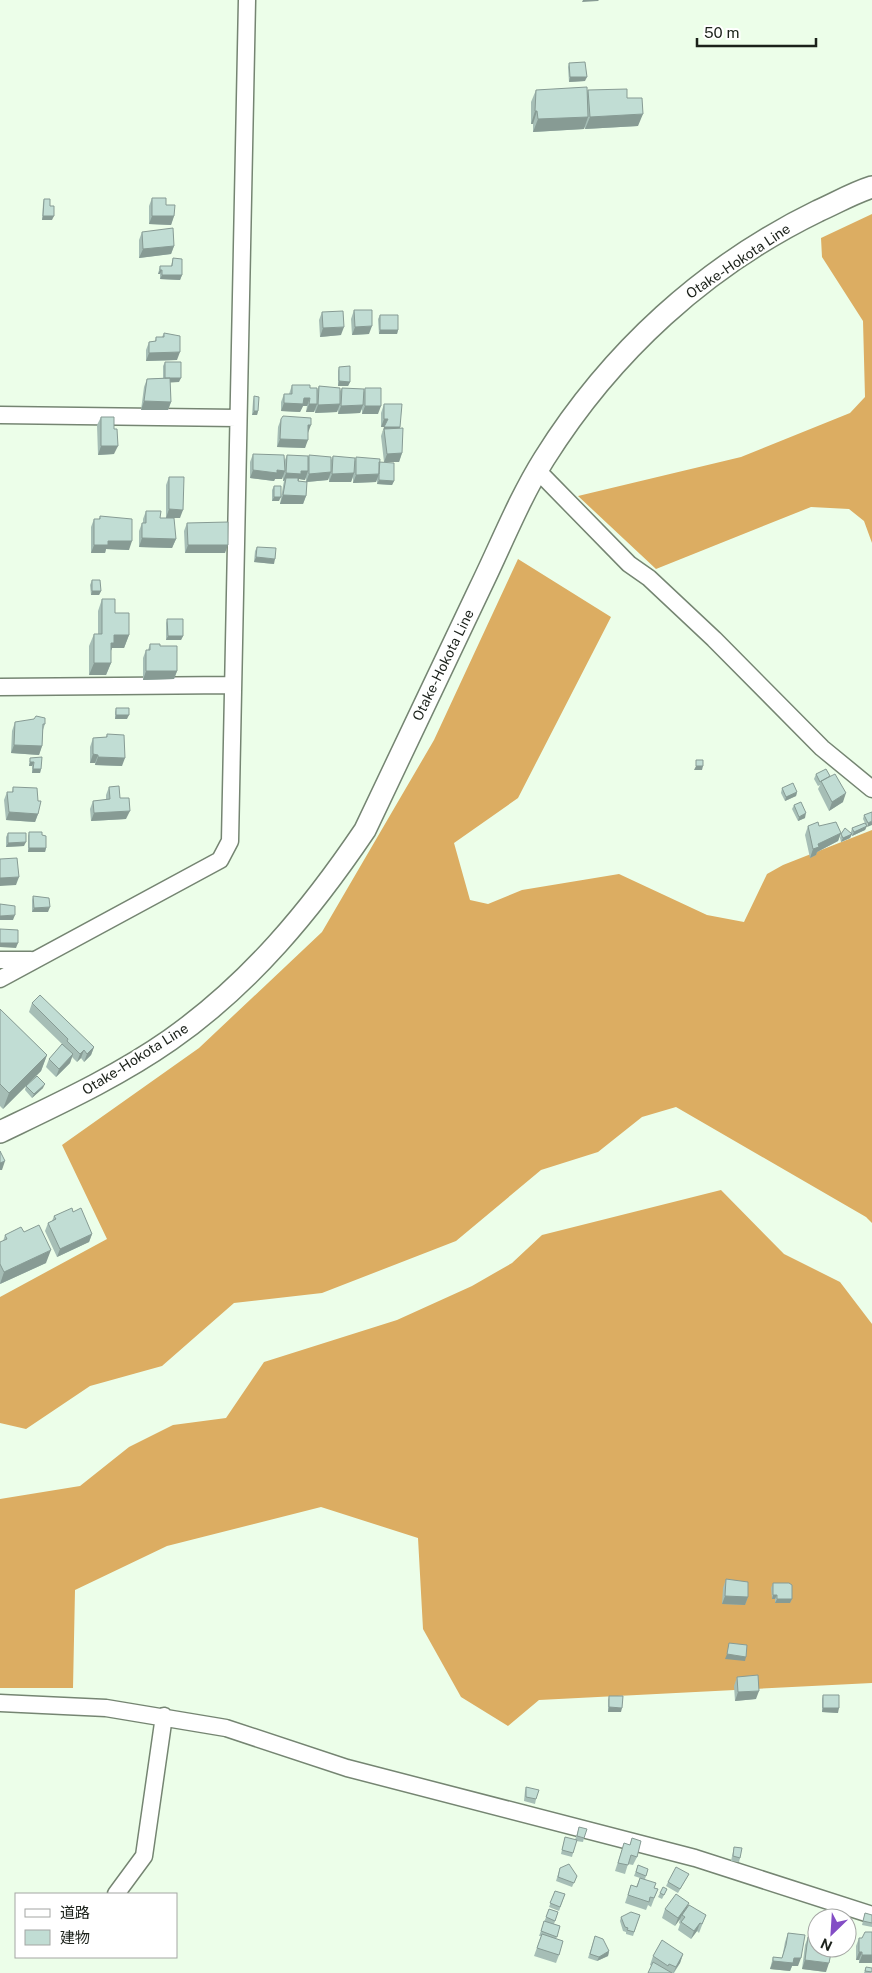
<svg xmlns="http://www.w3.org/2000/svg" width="872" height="1973" font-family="'Public Sans','Noto Sans JP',sans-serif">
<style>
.forest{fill:#dcad62}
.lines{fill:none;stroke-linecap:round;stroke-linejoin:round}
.minor-casing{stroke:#758572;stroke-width:19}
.major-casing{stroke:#758572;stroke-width:24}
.minor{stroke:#fff;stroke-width:16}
.major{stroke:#fff;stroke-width:21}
.wall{fill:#a6beb6;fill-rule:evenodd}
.shaded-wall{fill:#879b94}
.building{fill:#c1ddd4;stroke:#879b94}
.labels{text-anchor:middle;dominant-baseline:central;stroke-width:4.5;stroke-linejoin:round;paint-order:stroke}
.street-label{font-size:14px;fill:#1b211a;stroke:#fff}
</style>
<rect width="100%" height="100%" fill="#ecfee9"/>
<path class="forest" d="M872,214V543L864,521L849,509L811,507L656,569L578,496L741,457L850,413L865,397L863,321L822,257L821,238Z
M518,559L611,617L518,798L454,843L470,900L488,904L522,890L619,874L707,915L744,922L767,874L783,865L872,830V1223L866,1217L676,1107L642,1117L598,1152L541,1170L456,1241L322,1293L234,1303L162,1366L90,1386L26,1429L0,1423V1297L107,1239L62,1145L199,1048L322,932L434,740Z
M721,1190L784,1254L840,1282L872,1324V1683L539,1700L508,1726L461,1697L423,1629L418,1538L321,1507L167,1546L75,1590L73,1688H0V1499L80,1486L129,1447L173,1425L226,1418L264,1362L397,1320L472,1286L512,1263L542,1235Z"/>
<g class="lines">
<defs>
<path id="minor" d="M0,415L237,418
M537,470L629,564L649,578L714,639L822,748L872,789
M0,687L233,685
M0,960H31
M0,979L220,860L230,841C235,561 242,280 247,0
M0,1703L106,1708L226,1728L347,1768L695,1858L872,1915
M116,1894L144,1856L164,1716"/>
<path id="major" d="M0,1132C58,1104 117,1077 170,1040C250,984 311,910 365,830C403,749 442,669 480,588C501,545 519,499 544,459C611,352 705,266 818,211C836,203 853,193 872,187"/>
</defs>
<use href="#minor" class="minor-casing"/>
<use href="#major" class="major-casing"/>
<use href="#minor" class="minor"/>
<use href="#major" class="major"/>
</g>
<path class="wall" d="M569,63L585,81L569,82L568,67Z
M536,90L587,93L588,90L627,98L638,126L585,129V126L584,129L533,132V124H531V102Z
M152,198L166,205L174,216L171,225L149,224V206Z
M44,199L52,220H42L43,203Z
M142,232L174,246L171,254L139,258V240Z
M173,258L182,275L180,280L160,279V274H158L160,266H171Z
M354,310L369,334L352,335L351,319Z
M322,312L341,335L320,337L319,320Z
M380,315L398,330L397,334H379L378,319Z
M164,333L177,360L146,361V350L149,342L155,341L156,337H162Z
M165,362L179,382H170L171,402L168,410H141L144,387L147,379L163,378V366Z
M339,367L350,382L348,386H338V371Z
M292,385L310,388L317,390L319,386L340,391L342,388L364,392L365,388L378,414H362V409L360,413L338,414V409L337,412L315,413V409L314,412H306L307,406H303L300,412L281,411V402L284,394H289Z
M254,396L258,411L257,415H252L253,401Z
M384,404L400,427L402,453L399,462H384L381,436L385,427H381V413Z
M101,417L114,429V454L98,455L97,425Z
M281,419L308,433L305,448L277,447L278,427Z
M253,454L284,462L287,455L308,458L309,455L331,460L333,456L355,461L356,457L379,462L394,481L392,485L377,484V479L376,482L353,483V477L351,482H329V477L328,480L307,482L306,496L303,504H280L283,486L284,481H283V475L282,479H275L274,481L250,478V462ZM306,476V482L298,481L299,479L305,480Z
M169,477L180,518H166V485Z
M274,486L279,501H272V490Z
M146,511L160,518L176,539L172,548L139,547V531L142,523H143V519Z
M100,516L129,550L106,549L105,553H91V527L94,519H99Z
M187,523L225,553H185L184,531Z
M257,547L274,564L254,562L255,551Z
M92,580L101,591L99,595H91L90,585Z
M102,599L115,613L129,635L124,648H112L111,651V663L106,675H89V646L94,634H98V611Z
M167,619L183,636L181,640H166V623Z
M150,644L160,646L177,671L174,679L143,680V658L146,650H148Z
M116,708L127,719H115V712Z
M15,722L45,724L43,730L42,746L39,755L11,753L12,731Z
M107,734L122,766L95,765V763H90V747L93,738L106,737Z
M30,758L41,769L40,773H32V766H29Z
M816,774L843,802L829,811L818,789L820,785L818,786L814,779Z
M13,787L38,814L35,822L6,820L4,800L7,792H12Z
M109,787L120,798L126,819L91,821L90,809L93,801L106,800V795Z
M782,788L797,792L796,796L785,801L781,793Z
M794,805L805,818L798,821L792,809Z
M872,813L865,830L852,836V834L850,838L841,842L840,838L841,834L851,832L852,828L865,823L863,819L864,815Z
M808,826H819L841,833L838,841L817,852L816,855L810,858L805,835Z
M29,832L42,835L46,848L45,852H28V836Z
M8,833L24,846L6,847V837Z
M33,896L48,912H32V900Z
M32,1003L94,1047L91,1055L84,1062L81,1058L77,1062L72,1057L70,1063L56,1077L46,1067L49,1059L62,1044L29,1012Z
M0,1009L47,1055L41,1071L26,1086L43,1088L32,1098L25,1090L26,1086L3,1109L0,1106Z
M73,1212L92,1234L89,1242L57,1257L45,1231L48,1223L52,1221L54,1216Z
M24,1232L46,1263L0,1284V1242L3,1241L5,1235Z
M726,1579L748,1597L745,1605L722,1604L723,1588Z
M773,1583L792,1599L790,1603H775V1599H772L771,1588Z
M737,1677L756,1699L735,1701L734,1686Z
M823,1695L838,1713L822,1712V1699Z
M609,1696L621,1712H608V1700Z
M526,1787L536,1799L535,1804L524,1801L525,1791Z
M579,1827L584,1838L583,1842L576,1841L572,1857L561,1854L565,1837L575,1840Z
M632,1838L637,1857L633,1865L628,1864L625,1874L615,1871L624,1843L630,1845Z
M734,1847L740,1858L739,1862L731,1861Z
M638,1865L648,1869L645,1879L654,1888L658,1889L651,1907L648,1905L646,1910L625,1903L631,1885L636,1887L640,1878L634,1876Z
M560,1868L577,1876L572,1887L556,1881Z
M689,1874L678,1893L666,1886L668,1882Z
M667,1889L662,1899L658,1897L660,1893Z
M555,1891L565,1894L559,1911L549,1907Z
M689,1903L687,1907L706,1915L699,1933L697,1931L691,1939L678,1930L680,1924L679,1923L680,1919L675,1926L662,1918L665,1909Z
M549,1909L558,1912L554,1924L560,1926L556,1939L559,1955L556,1963L534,1956L541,1936H539Z
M865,1913L872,1915V1927L862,1925Z
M640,1915L633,1936L626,1934V1932L623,1931L620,1921L621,1917Z
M872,1932V1963H859V1960H856V1946L859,1938H862Z
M788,1933L798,1966H792L790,1971L770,1969L773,1957L782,1958L783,1953L785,1942Z
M595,1936L609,1951L608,1956L597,1961L588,1958Z
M808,1937L817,1948L826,1972L802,1969L805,1945Z
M683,1954L680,1963L674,1973H648L652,1966L650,1965L653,1956Z
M866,1967L872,1970L871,1973H864Z"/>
<path class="shaded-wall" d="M583,0H599L598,1L582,2Z
M570,77H587L585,81L569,82Z
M535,111H537L533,124H531Z
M643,114L638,126L585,129L590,117Z
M588,117L584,129L533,132L538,119Z
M43,216H54L52,220H42Z
M152,216H174L171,225L149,224Z
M174,246L171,254L139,258L143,249Z
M160,270H162L160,274H158Z
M162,275H182L180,280L160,279Z
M372,326L369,334L352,335L355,327Z
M344,327L341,335L320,337L323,328Z
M380,330H398L397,334H379Z
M180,352L177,360L146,361L149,353Z
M165,378H181L179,382L163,383Z
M339,381L350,382L348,386H338Z
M304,398H310L307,406H303L300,412L281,411L284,403Z
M144,401L171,402L168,410H141Z
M309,404H317L314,412H306Z
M340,404L337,412L315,413L318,405Z
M363,405L360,413L338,414L341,406Z
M365,406H381L378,414H362Z
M254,411H258L257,415H252Z
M384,419H388L385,427H381Z
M308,425H311L308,433Z
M384,427H400L397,435L384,429L381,436Z
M280,439L308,440L305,448L277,447Z
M101,446H118L114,454L98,455Z
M402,453L399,462H384L387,454Z
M253,470H277L285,471L282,479H275L274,481L250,478Z
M301,471H308L305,480L299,479L298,482L286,478L284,481H283L286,473Z
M331,472L328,480L306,482L309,474Z
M354,473L351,482H329L332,474Z
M379,474L376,482L353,483L356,475Z
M379,480L394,481L392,485L377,484Z
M283,495L306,496L303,504H280Z
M274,497H281L279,501H272Z
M169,509L183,510L180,518H166Z
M142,538L176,539L172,548L139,547Z
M108,541H132L129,550L106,549L105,553H91L94,545Z
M188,545H228L225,553H185Z
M256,557L275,559L274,564L254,562Z
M92,591H101L99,595H91Z
M114,635H129L124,648H112L109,655H106Z
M168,636H183L181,640H166Z
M94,663H111L106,675H89Z
M146,671H177L174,679L143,680Z
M116,715H129L127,719H115Z
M14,745L42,746L39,755L11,753Z
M93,754L98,755L95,763H90Z
M98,757L125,758L122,766L95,765Z
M30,762H34L32,766H29Z
M696,766H703L702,770H694Z
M33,769H41L40,773H32Z
M797,792L796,796L785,801L786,797Z
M846,793L843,802L829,811L832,802Z
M130,811L126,819L91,821L94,813Z
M9,812L38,814L35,822L6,820Z
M806,813L805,818L798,821L799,817Z
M872,821V825L867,827L868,823Z
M867,826L865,830L852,836L854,832Z
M841,833L838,841L817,852L816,855L810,858L813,849L818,844Z
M852,834L850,838L841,842L843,838Z
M26,842L24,846L6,847L8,843Z
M29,848H46L45,852H28Z
M19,877L16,885L0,886V878Z
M50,907L48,912H32L34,908Z
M15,915L13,920H0V916Z
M0,943H18L16,948L0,947Z
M94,1047L91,1055L84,1062L87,1054Z
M84,1050L81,1058L77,1062L80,1054Z
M73,1054L70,1063L56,1077L59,1069Z
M47,1055L41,1071L3,1109L9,1093Z
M45,1084L43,1088L32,1098L34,1094Z
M5,1161L2,1170H0V1163Z
M92,1234L89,1242L57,1257L60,1249Z
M51,1250L46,1263L0,1284L4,1272Z
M773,1595H777L775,1599H772Z
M725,1596L748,1597L745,1605L722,1604Z
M777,1599H792L790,1603H775Z
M727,1654L746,1657L745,1661L725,1659Z
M759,1691L756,1699L735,1701L738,1692Z
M609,1707L622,1708L621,1712H608Z
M823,1708H839L838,1713L822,1712Z
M689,1903L686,1911L682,1915L680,1919L675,1926L678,1918Z
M700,1923L697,1931L691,1939L694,1931Z
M609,1951L608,1956L597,1961L599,1957Z
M859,1952H862L859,1960H856Z
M683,1954L680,1963L673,1973L676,1967Z
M862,1955H872V1963H859Z
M794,1958H801L798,1966H792L790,1971L770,1969L773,1961Z
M805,1960L829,1963L826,1972L802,1969Z"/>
<path class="building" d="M585,62L587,77H570L569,63Z
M587,87L588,117L538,119L537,111H535L536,90Z
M627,89V98H642L643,114L590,117L588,90Z
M152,198H166V205H175L174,216H152Z
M44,199H50V206H54V216H43Z
M173,228L174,246L143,249L142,232Z
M173,258L182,259V275H162V270H160V266H172Z
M354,310H372V326L355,327Z
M343,311L344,327L323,328L322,312Z
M380,315H398V330H380Z
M164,333L180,336V352L149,353V342L156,341V337H164Z
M165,362H181V378H165Z
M350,366V382L339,381V367Z
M170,378L171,402L144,401L147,379Z
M292,385H310V388H317V404H309L310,398H304L303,404L284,403V394H292Z
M319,386L340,388V404L318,405Z
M342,388L364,389L363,405L341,406Z
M365,388H381V406H365Z
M254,396L259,397L258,411H254Z
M384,404H402L400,427H384L388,419H384Z
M283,416L311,418V425H308V440L280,439L281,419Z
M101,417H114V429H117L118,446H101Z
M403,428L402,453L387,454L384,429Z
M253,454L284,455L285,471L277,470V473L253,470Z
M287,455L308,456V471H301V474L286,473Z
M309,455L331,457V472L309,474Z
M333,456L355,458L354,473L332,474Z
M356,457L380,459L379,474L356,475Z
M379,462L394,463V481L379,480Z
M169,477H184L183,510L169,509Z
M286,478H298V481L307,482L306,496L283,495Z
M274,486H281V497H274Z
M146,511H161L160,518H174L176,539L142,538V523H146Z
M100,516L132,519V541H108V545H94V519H100Z
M228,522V545H188L187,523Z
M257,547L276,548L275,559L256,557Z
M92,580H100L101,591H92Z
M102,599H115V613H129V635H114V643H111V663H94V634H102Z
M167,619H183V636H168Z
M150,644H160V646H177V671H146V650H150Z
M116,708H129V715H116Z
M36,716L45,718V724H43L42,746L14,745L15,722L34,719Z
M107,734L124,735L125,758L98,757V755L93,754V738L107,737Z
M42,757L41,769H33L34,762H30V758Z
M696,760H703V766H696Z
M826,769L830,776L820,782L816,774Z
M835,774L846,793L832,802L821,781Z
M793,783L797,792L786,797L782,788Z
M119,786L120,798H129L130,811L94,813L93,801L110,799L109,787Z
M13,787L37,788L38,801H41L38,814L9,812L7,792H13Z
M801,802L806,813L799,817L794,805Z
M872,812V821L868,823L864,815Z
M818,822L819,826L836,822L841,833L818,844L819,847L813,849L808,826Z
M865,823L867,826L854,832L852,828Z
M845,828L852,834L843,838L841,834Z
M29,832H42V835L46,836V848H29Z
M8,833H26V842L8,843Z
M17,858L19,877L0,878V859Z
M33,896L49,898L50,907L34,908Z
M0,904L15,906V915L0,916Z
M0,929L18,930V943H0Z
M40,995L94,1047L87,1054L84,1050L80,1054L67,1041L68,1039L32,1003Z
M0,1009L47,1055L9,1093L0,1084Z
M62,1044L73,1054L59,1069L49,1059Z
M37,1076L45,1084L34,1094L26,1086Z
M0,1151L5,1161L0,1163Z
M72,1208L73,1212L81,1208L92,1234L60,1249L48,1223L56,1219L54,1216Z
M39,1225L51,1250L4,1272L0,1264V1242L7,1239L5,1235L21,1227L24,1232Z
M726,1579L748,1582V1597L725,1596Z
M773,1583H789L792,1585V1599H777V1595H773Z
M729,1643L747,1645L746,1657L727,1654Z
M758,1675L759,1691L738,1692L737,1677Z
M823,1695H839V1708H823Z
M609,1696H623L622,1708L609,1707Z
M526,1787L539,1790L536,1799L526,1797Z
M579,1827L587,1829L584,1838L577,1836Z
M565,1837L577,1840L573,1853L562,1850Z
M632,1838L641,1841L637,1857L631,1855L628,1865L618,1863L624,1843L630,1845Z
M734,1847L742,1848L740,1858L733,1856Z
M569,1864L577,1876L574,1883L558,1877L560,1868Z
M638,1865L648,1869L646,1876L636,1872Z
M676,1867L689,1874L680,1889L668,1882Z
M640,1878L656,1883L654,1888L658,1889L654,1898L650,1897L649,1902L628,1895L631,1885L637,1887Z
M663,1887L667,1889L664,1895L660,1893Z
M555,1891L565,1894L560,1907L550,1903Z
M676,1894L689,1903L678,1918L665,1909Z
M689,1905L706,1915L702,1924L700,1923L694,1931L681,1922L685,1917L682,1915Z
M549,1909L558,1912L555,1921L546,1917Z
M631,1912L640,1915L634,1932L627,1930L628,1928L625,1927L621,1917Z
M865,1913L872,1915V1923L863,1921Z
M544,1921L560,1926L557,1937L541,1931Z
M865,1932H872V1955H862V1952H859V1938H862Z
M788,1933L805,1935L801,1958H794L793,1963L773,1961V1957L782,1958L786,1945Z
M542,1934L563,1941L559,1955L537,1948Z
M595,1936L603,1939L609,1951L599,1957L590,1954Z
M808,1937L817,1938V1948H832L829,1963L805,1960Z
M662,1940L683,1954L676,1967L669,1964L668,1966L653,1956Z
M653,1962L672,1973H648Z
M866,1967L872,1968V1972L865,1971Z"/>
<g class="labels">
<g class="street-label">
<text transform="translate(738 261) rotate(-34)">Otake-Hokota Line</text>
<text transform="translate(443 665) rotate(-64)">Otake-Hokota Line</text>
<text transform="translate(135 1059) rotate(-32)">Otake-Hokota Line</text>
</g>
</g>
<rect x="15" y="1893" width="162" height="65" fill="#ffffff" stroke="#a4a6a3"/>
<rect x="25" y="1909" width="25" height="8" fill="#ffffff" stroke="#a4a6a3"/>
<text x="60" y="1918" font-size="15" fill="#1b211a">道路</text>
<rect x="25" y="1930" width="25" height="15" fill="#c1ddd4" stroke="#a4a6a3"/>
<text x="60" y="1943" font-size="15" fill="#1b211a">建物</text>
<g transform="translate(832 1933) rotate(205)"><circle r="24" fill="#ffffff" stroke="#a4a6a3"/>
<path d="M0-4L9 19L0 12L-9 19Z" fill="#834dc5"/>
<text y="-8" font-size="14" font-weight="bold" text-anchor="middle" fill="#1b211a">N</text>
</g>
<path d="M697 38v8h119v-8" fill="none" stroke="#1b211a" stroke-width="2.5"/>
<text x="704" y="38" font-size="15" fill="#1b211a" stroke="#ffffff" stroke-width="4" paint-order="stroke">50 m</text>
</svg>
